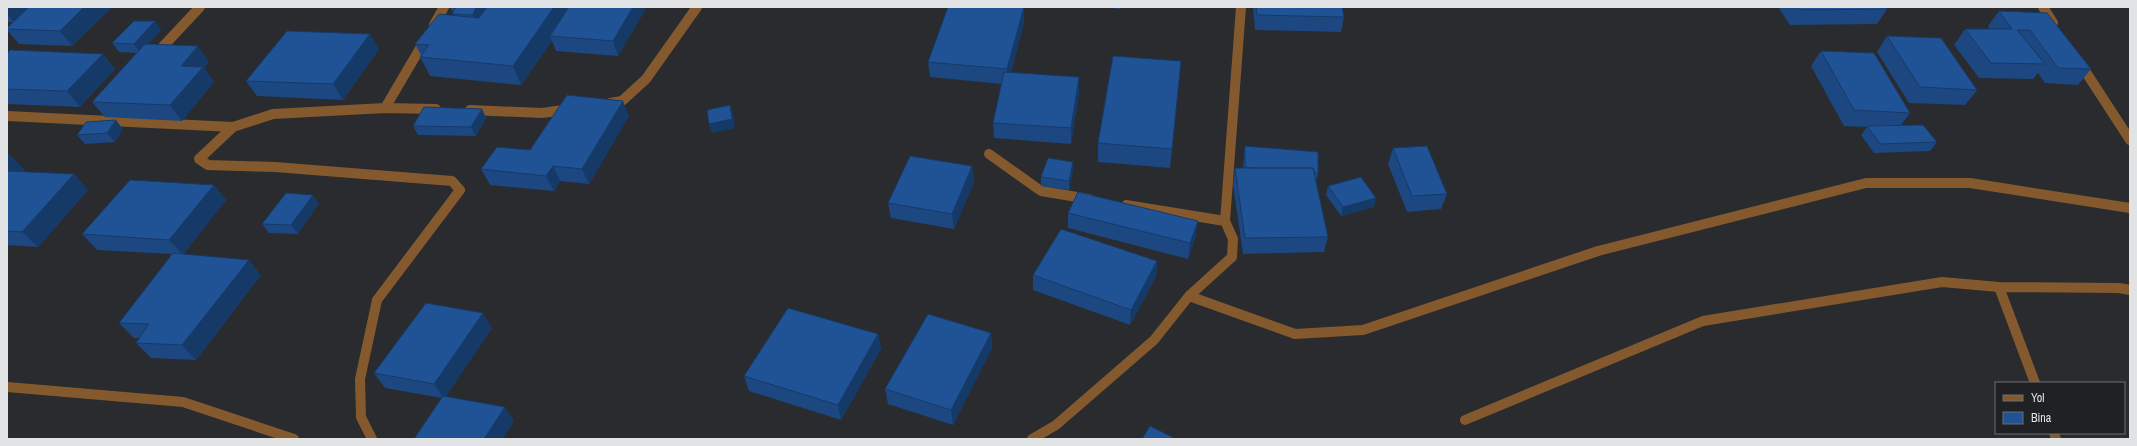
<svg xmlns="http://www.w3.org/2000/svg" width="2137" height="446" font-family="'Archivo Narrow',sans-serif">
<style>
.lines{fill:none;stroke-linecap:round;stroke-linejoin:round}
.minor{stroke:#84592e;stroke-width:10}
.wall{fill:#1c4780}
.shaded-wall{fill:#163a68}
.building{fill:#205395;stroke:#163a68}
</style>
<rect width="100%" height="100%" fill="#292b2e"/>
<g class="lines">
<path class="minor" d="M2043,7L2053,23
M434,25L444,7
M155,55L200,7
M2080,63L2130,140
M610,103L622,101L646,79L697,7
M385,108L425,40
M470,110L542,113L570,109
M7,116L233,127L273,114L385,108L436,109
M233,127L199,159L208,165L275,167L452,181L460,190L377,300L360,379L361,417L372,439
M989,154L1041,191L1089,199
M1225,221L1241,7
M1999,287L2035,383
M1189,296L1295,334L1363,330L1598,251L1866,183H1970L2130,208
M7,387L183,402L294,439
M1465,420L1703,321L1942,282L1999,287L2119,288L2130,290
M2054,433L2056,439
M1032,439L1056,425L1154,340L1189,296L1232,257L1233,239L1225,221L1126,205"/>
</g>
<path class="wall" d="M7,7H112L72,46L19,44L7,30V28L13,22H7Z
M450,7H567L568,8L569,7H644L645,10L618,56L556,51L552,41L521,85L430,76L420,57L421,55L415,44L453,15L452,14L453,11H452Z
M1103,7H1121L1120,9Z
M1253,7H1342L1344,17L1341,32L1255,30Z
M1778,7H1886L1887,9L1877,24L1790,25Z
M1999,11L2091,69L2078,85L2045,83L2038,73L2033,79L1979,78L1954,45L1965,29H1990L1988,26Z
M155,21L161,30L148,44L198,46L209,62L204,68L214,82L182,121L105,117L92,102L137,53L119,52L112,43Z
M1024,22L1011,73L1079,77V93L1071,144L994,138L993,123L1002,84L930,77L928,62Z
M370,34L379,49L343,100L257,96L246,81Z
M1887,36L1977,90L1965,105L1909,103L1877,52Z
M1821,51L1910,113L1901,125L1937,142L1930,151L1874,153L1861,135L1867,127L1844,126L1811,66Z
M7,54H103L115,69L80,107L7,104Z
M1181,61L1170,168L1098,162V143Z
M482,109L486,118L476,136L418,135L413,126Z
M629,116L589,184L560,181L554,191L490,185L481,169L530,150Z
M123,129L115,142L85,144L77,135Z
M1245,146L1318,174L1316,182L1328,237L1324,252L1243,254L1233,184L1235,168H1243L1244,155Z
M1393,148L1447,194L1441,209L1407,212L1388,164Z
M7,155H10L24,170L23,172L74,174L88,190L38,247L7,245Z
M972,166L974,182L954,229L891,218L888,203Z
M1073,170L1069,190L1041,186V177Z
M214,185L226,200L183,254L261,275L196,360L151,358L136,343L140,338H134L119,323L172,254L97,250L82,234Z
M1328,186L1374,207L1341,216L1326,195Z
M319,203L298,234L269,233L262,224Z
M1068,213L1196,236L1188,259L1068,228Z
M1157,261L1156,277L1130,325L1033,290V275Z
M492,328L446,396L514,421L442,398L385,388L374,373Z
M991,333L992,348L953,425L888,404L885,389Z
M878,334L881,349L841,420L749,391L744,376Z"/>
<path class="shaded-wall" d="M7,7H31L14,22L7,13Z
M84,7H112L72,46L60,31Z
M476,7H494L492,12L481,14L477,24L473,15Z
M554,7H567L570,14L550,36L552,41L521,85L513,66Z
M633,7H644L645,10L618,56L613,41Z
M1024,7V22L1008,85L1007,69Z
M155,21L161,30L140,53L134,44Z
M370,34L379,49L343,100L333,84Z
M198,46L209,62L204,68L214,82L182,121L170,105L181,66Z
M103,54L115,69L80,107L67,91Z
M1079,77V93L1071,144V128Z
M623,101L629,116L589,184L582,169Z
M730,105L733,114L735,128L712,133L709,124Z
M482,109L486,118L476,136L471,127Z
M116,120L123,129L115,142L107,133Z
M10,155L24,170L7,188V157Z
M1073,162V170L1069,190V181Z
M553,166L560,181L554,191L546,176Z
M972,166L974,182L954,229L952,214Z
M74,174L88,190L38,247L22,232Z
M214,185L226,200L183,255L169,240Z
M313,195L319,203L298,234L291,225Z
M1376,198L1374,207L1341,216L1343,207Z
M1198,221L1196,236L1188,259L1190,243Z
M249,260L261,275L196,360L182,345Z
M1157,261L1156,277L1130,325L1131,310Z
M483,313L492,328L444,399L434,384Z
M991,333L992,348L953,425L951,410Z
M878,334L881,349L841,420L838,405Z
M505,407L514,421L503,439H484Z"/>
<path class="building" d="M29,7H84L60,31L7,29V28Z
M456,7H476L473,15L452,14Z
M487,7H554L513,66L420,57L429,45L415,44L439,14L479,18Z
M569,7H633L613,41L550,36Z
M948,7H1024L1007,69L928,62Z
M1256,7H1342L1344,17L1257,15Z
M1797,7H1886L1887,9L1799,10Z
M1999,11L2047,13L2091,69L2058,68L2030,30H2017L2045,64L1991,63L1965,29H2012Z
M134,21H155L134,44L112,43Z
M287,31L370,34L333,84L246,81Z
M1887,36L1941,38L1977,90L1920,87Z
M145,44L198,46L181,66L203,67L170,105L92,102Z
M10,50L103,54L67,91L7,89V54Z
M1821,51L1874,53L1910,113L1854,110Z
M1113,56L1181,61L1172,149L1098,143Z
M1004,72L1079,77L1071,128L993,123Z
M567,95L623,101L582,169L553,166L546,176L481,169L497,147L530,150Z
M730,105L732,119L709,124L707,110Z
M424,107L482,109L471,127L413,126Z
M116,120L107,133L77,135L86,122Z
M1923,125L1937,142L1880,144L1867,126Z
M1245,146L1318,152V174L1315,173L1313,168H1253L1245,167Z
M1427,146L1447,194L1412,196L1393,148Z
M910,156L972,166L952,214L888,203Z
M1048,158L1073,162L1069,181L1041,177Z
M1235,168H1313L1328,237L1245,238Z
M7,171L74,174L22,232L7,231Z
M1361,177L1376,198L1343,207L1328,186Z
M130,180L214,185L169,240L82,234Z
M1078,192L1198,221L1190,243L1068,213Z
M286,193L313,195L291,225L262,224Z
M1061,229L1157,261L1131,310L1033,275Z
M173,253L249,260L182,345L136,343L149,324L119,323Z
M426,303L483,313L434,384L374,373Z
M788,308L878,334L838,405L744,376Z
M928,314L991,333L951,410L885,389Z
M443,396L505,407L484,439H414Z
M1150,426L1176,439H1142Z"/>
<rect width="2137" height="446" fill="none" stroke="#e2e3e5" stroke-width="16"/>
<rect x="1995" y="382" width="130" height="52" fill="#1f2124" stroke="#6d6f71"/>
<rect x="2003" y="395" width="20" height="6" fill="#84592e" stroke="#6d6f71"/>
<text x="2031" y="402" font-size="12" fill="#e2e3e5">Yol</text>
<rect x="2003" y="412" width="20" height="12" fill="#205395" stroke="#6d6f71"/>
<text x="2031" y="422" font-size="12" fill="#e2e3e5">Bina</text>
</svg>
